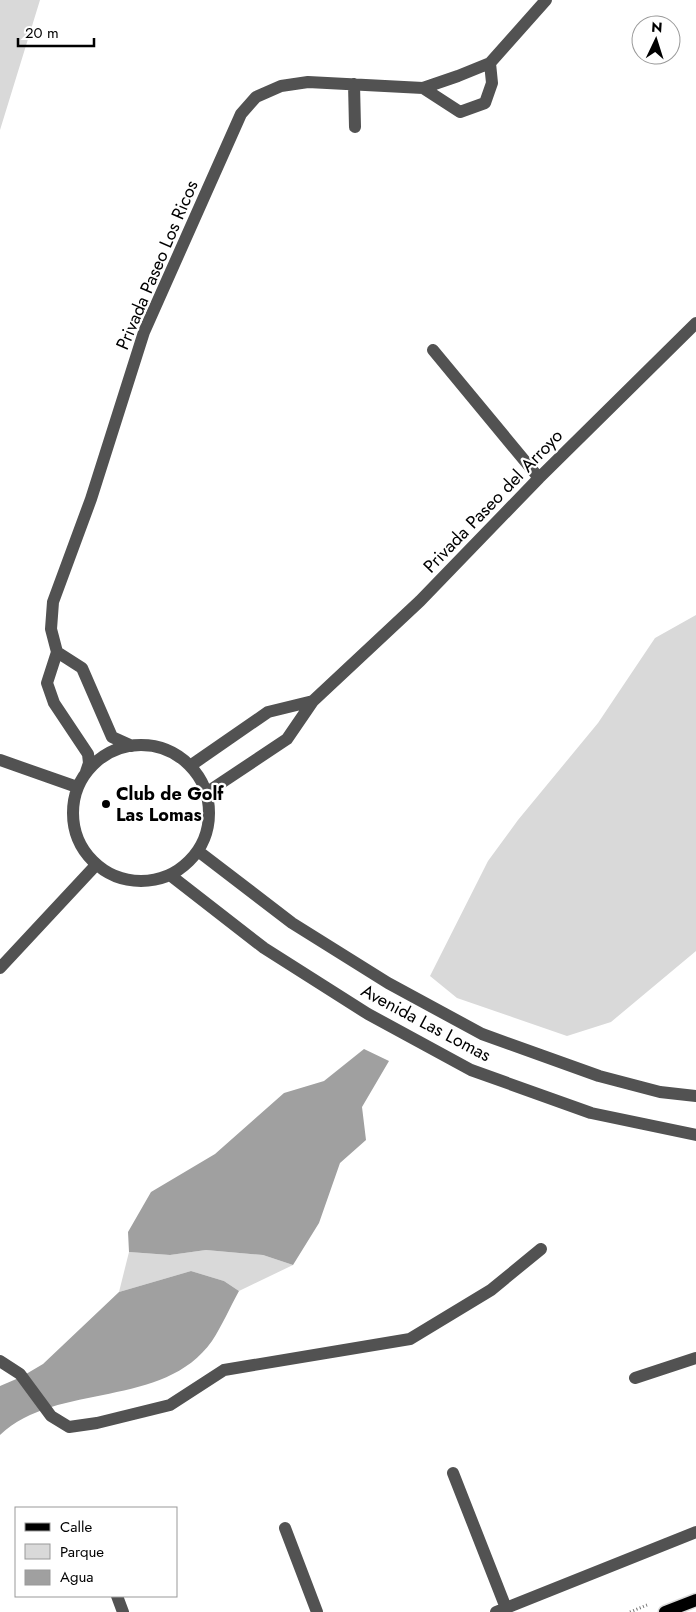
<svg xmlns="http://www.w3.org/2000/svg" width="696" height="1612" font-family="Jost,sans-serif">
<style>
.green{fill:#d9d9d9}
.water{fill:#a0a0a0}
.lines{fill:none;stroke-linecap:round;stroke-linejoin:round}
.major-casing{stroke:#dbdbdb;stroke-width:15}
.path{stroke:#747474;stroke-width:3;stroke-dasharray:1 2.5;stroke-linecap:butt}
.minor{stroke:#525252;stroke-width:12}
.major{stroke:#000;stroke-width:12}
.poi-dot{fill:#000;stroke:#fff;stroke-width:2}
.labels{text-anchor:middle;dominant-baseline:central;stroke-width:4.5;stroke-linejoin:round;paint-order:stroke}
.street-label{font-size:18px;fill:#000;stroke:#fff}
.poi-label{font-size:18px;font-weight:bold;fill:#000;stroke:#fff;text-anchor:start}
</style>
<rect width="100%" height="100%" fill="#fff"/>
<path class="green" d="M0,0H40L0,130Z
M696,615V951L611,1022L567,1036L457,998L430,976L488,861L518,820L598,723L655,638Z
M206,1250L263,1255L293,1265L239,1291L224,1281L191,1271L119,1292L129,1252L170,1255Z"/>
<path class="water" d="M364,1049L389,1061L362,1107L366,1140L340,1163L319,1223L293,1265L263,1255L206,1250L170,1255L129,1252L128,1232L151,1192L215,1154L284,1093L324,1081Z
M191,1271L224,1281L239,1291C230,1307 222,1326 212,1341C163,1410 58,1381 0,1435V1386L21,1377L43,1364L119,1292Z"/>
<g class="lines">
<defs>
<path id="major" d="M665,1612L696,1600"/>
</defs>
<use href="#major" class="major-casing"/>
<path class="path" d="M630,1612L647,1605"/>
<path class="minor" d="M354,84L355,127
M423,88L460,112L485,103L492,83L490,63
M433,350L539,478
M57,652L82,668L112,737L132,746
M73 813a68 68 0 1 1 136 0a68 68 0 1 1-136 0Z
M0,760L77,787
M190,766L268,712L313,701
M86,772L89,763L88,754L54,703L47,683L57,652L51,629L53,602L91,499L144,332L241,114L256,97L281,86L308,82L423,88L458,76L490,63L546,0
M206,793L287,739L313,701L420,601L539,478L696,323
M198,851L292,923L388,983L482,1034L599,1076L660,1092L696,1096
M170,875L264,948L368,1014L471,1070L591,1113L696,1135
M0,968L96,865
M0,1361L20,1374L51,1416L69,1427L97,1423L170,1405L224,1370L410,1339L491,1290L541,1249
M635,1378L696,1358
M453,1473L506,1608
M285,1528L317,1612
M117,1596L123,1612
M496,1612L696,1532"/>
<use href="#major" class="major"/>
</g>
<circle class="poi-dot" cx="106" cy="804" r="5"/>
<g class="labels">
<g class="street-label">
<text transform="translate(157 265) rotate(-67)">Privada Paseo Los Ricos</text>
<text transform="translate(493 501) rotate(-46)">Privada Paseo del Arroyo</text>
<text transform="translate(426 1023) rotate(28)">Avenida Las Lomas</text>
</g>
<g class="poi-label">
<text x="116" y="794">Club de Golf<tspan x="116" dy="21">Las Lomas</tspan></text>
</g>
</g>
<rect x="15" y="1507" width="162" height="90" fill="#ffffff" stroke="#999999"/>
<rect x="25" y="1523" width="25" height="8" fill="#000000" stroke="#999999"/>
<text x="60" y="1532" font-size="15" fill="#000000">Calle</text>
<rect x="25" y="1544" width="25" height="15" fill="#d9d9d9" stroke="#999999"/>
<text x="60" y="1557" font-size="15" fill="#000000">Parque</text>
<rect x="25" y="1570" width="25" height="15" fill="#a0a0a0" stroke="#999999"/>
<text x="60" y="1582" font-size="15" fill="#000000">Agua</text>
<g transform="translate(656 40) rotate(4)"><circle r="24" fill="#ffffff" stroke="#999999"/>
<path d="M0-4L9 19L0 12L-9 19Z" fill="#000000"/>
<text y="-8" font-size="14" font-weight="bold" text-anchor="middle" fill="#000000">N</text>
</g>
<path d="M18 38v8h76v-8" fill="none" stroke="#000000" stroke-width="2.5"/>
<text x="25" y="38" font-size="15" fill="#000000" stroke="#ffffff" stroke-width="4" paint-order="stroke">20 m</text>
</svg>
